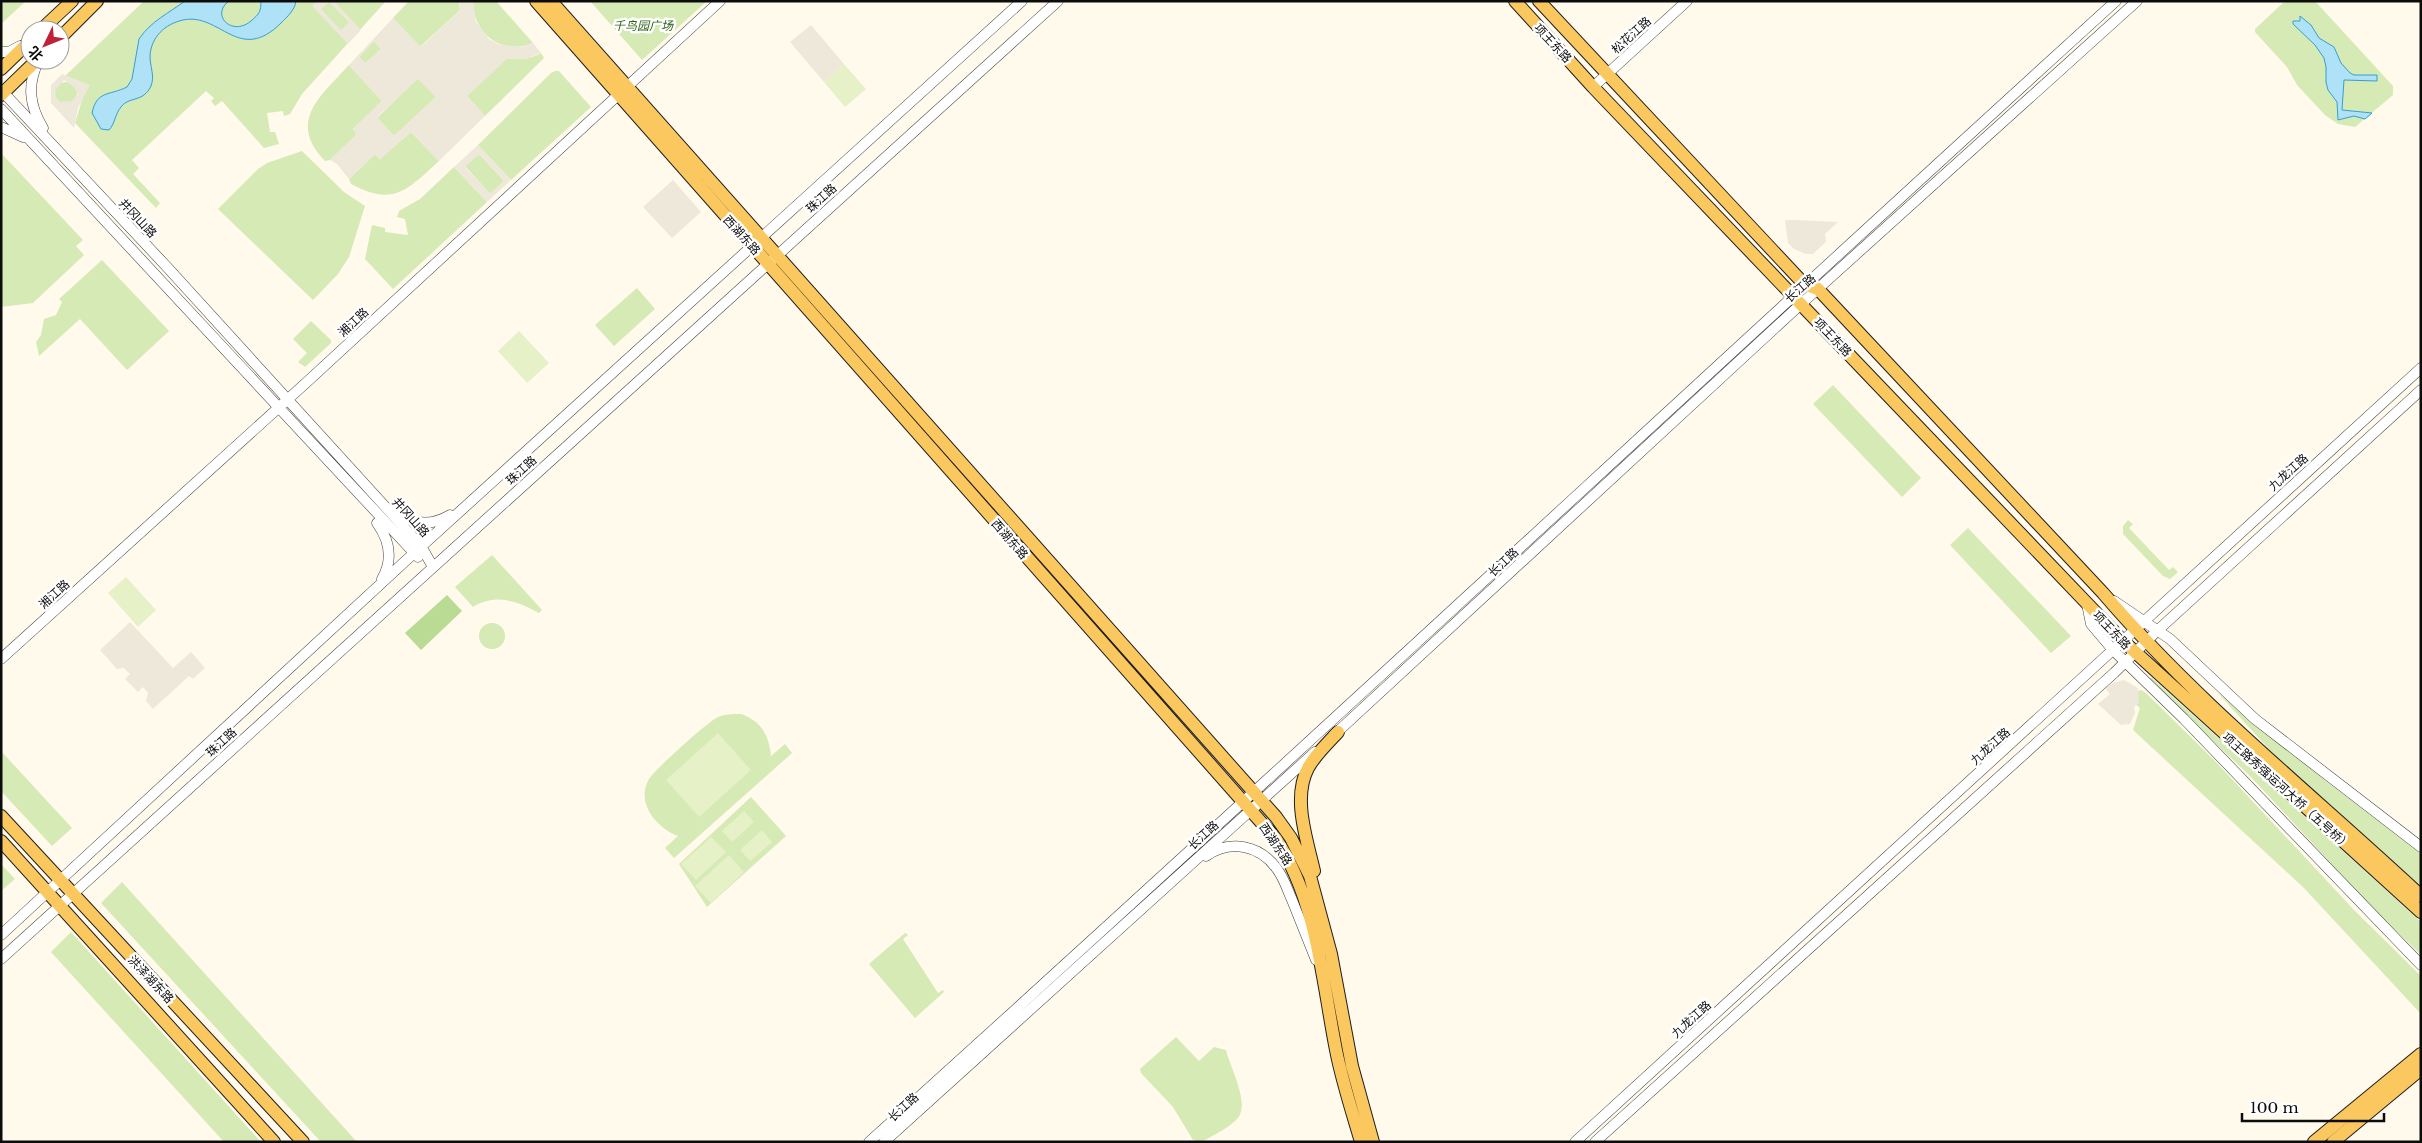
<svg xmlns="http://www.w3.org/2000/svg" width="2422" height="1143" font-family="'Libre Baskerville','Noto Sans SC',serif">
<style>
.green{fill:#d5eab5}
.forest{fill:#badb94}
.pitch{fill:#e6f1c7}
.plaza{fill:#eee8db;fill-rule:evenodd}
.water{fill:#b0e2f7;stroke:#359fd0}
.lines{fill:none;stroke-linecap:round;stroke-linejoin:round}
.minor-casing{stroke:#3f3f3f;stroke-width:11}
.major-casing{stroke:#1d1d1d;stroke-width:14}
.minor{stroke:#fff;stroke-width:10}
.major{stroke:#fbc860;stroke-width:12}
.labels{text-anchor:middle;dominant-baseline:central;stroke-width:5;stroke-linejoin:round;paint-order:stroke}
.park-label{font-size:12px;font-style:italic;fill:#31651c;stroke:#fff}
.street-label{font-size:12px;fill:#0c0c0c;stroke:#fff}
</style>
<rect width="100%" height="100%" fill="#fffaec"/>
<path class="green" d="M1,1H26L1,24Z
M144,1H386L302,94L290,114L284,116L283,111L267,113L270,132H275L279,144L264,148L222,101L215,106L211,101L214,98L206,91L132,160L139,168L133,174L160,203L156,208L75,123L83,97V83L65,76Z
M409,1H459L460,10L420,47L393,18Z
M473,1H496L533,43C502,56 473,34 473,1Z
M590,1H707L642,60Z
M2285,1H2315L2393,86V95L2355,127L2338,124L2325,115L2297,85L2287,67L2255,32V29Z
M374,41L381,49L365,64L359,57Z
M541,53L544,58L485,116L467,96L507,58C519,60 531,59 541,53Z
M349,65L382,101L353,129L357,134L330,160L325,161C286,121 322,95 349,65Z
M555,71H559L591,107L511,180L478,145L551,73Z
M418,78L436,97L394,136L377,118Z
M55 93a11 11 0 1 1 22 0a11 11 0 1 1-22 0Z
M411,132L439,161C407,190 394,207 351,184L349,179L375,154L380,159Z
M302,151L344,192L365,206L349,257L338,274L313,300L218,209L258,169L267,163Z
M1,153L83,240L76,246L84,255L33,303L1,307Z
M479,154L504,181L490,194L465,166Z
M454,167L487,202L393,289L365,259L372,225L385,228V232L408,235L405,219L397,217L399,211L420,199Z
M102,260L169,331L127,370L80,319L39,356L36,342L41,335L44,319L56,315L62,302L59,299Z
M637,288L655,309L614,346L595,325Z
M311,321L331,340V343L305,367L298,362L307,353L293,339Z
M1833,385L1921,478L1902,497L1813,404Z
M2128,520L2133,524L2129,528L2169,570L2173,567L2178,572L2170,579L2163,576L2123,534V526Z
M1968,528L2071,636L2051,653L1950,545Z
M492,555L542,610L539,613C517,601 496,593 473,607L455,587Z
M479 636a13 13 0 1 1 26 0a13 13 0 1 1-26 0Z
M2151,677L2421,922V955L2366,901L2251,777L2153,684L2150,680Z
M2141,690L2146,693L2216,762L2354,910L2421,976V1014L2304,888L2133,730L2140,708L2133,702L2135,692Z
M2217,692L2327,782L2421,853V887L2276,757Z
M741,714C761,721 769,735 771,756L785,744L792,753L674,858L665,848L678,836C657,828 635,803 649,779C653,771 710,720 718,717C725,714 733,714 741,714Z
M1,751L72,828L52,846L1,791Z
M751,797L786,836L707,907L679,864Z
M1,864L15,879L1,891Z
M122,882L357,1142H321L101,903Z
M71,932L261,1142H224L51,952Z
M905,933L908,935L903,939L938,993L943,990L944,992L915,1018L869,964Z
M1176,1037L1199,1061L1214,1047L1226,1050C1230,1067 1250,1103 1238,1118C1229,1128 1213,1135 1202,1142L1193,1140L1173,1107L1141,1073L1140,1069Z"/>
<path class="forest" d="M447,595L462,611L421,650L405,633Z"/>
<path class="pitch" d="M844,64L866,89L845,107L824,82Z
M519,331L549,363L527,383L498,351Z
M126,577L156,610L138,627L108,593Z
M718,733L751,770L699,817L666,780Z
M744,811L754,822L732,842L722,831Z
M762,830L772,842L750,861L740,850Z
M711,837L726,852L696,880L681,864Z
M729,855L744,872L711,903L695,886Z"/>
<path class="plaza" d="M317,1H334L361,30L348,44L312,6ZM329,2L349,22L341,30L321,9Z
M459,1H473L476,22L489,39L498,44L520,47L533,43L541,53L526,59H507L467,96L485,116L439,161L411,132L380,159L375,154L349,179L337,164L330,160L357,134L353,129L382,101L349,65L393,18L421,47L460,10ZM374,41L381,49L365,63L359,57ZM418,79L436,97L394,136L377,117Z
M811,25L844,64L824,82L790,42Z
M62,74L90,85L78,108L74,128L51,103V85ZM64,80L74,87L78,94L72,101L59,102L54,92Z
M478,145L511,180L487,202L454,167ZM479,154L504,181L490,194L465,167Z
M673,180L701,212L672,238L643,207Z
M1785,220H1796L1838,222L1825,234L1826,242L1813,254H1806L1794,249L1788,243Z
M130,622L173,668L191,652L205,668L193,679L189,676L153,709L146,701L148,693L143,687L138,692L125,679L130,674L124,668L117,669L100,650Z
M2124,680L2138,688L2139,703L2134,707L2135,713L2130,724L2121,725L2098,704L2110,694L2105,688L2113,683Z"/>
<path class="water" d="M185,1H229C210,15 232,37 251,21C259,14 261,12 261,1H296C295,10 287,17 281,23C239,65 220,12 183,20C165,24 151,37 150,56C150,67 155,76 151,86C143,103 129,96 121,107C115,114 115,124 109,130L101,129L92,113C97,90 109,96 127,87L132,79L139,39C151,21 169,13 185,1Z
M2300,16L2311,25L2319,38L2334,47L2341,63L2350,73L2354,75H2377V81L2344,80L2342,110L2372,113L2365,119L2354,116L2338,120L2337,102L2328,90L2326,82V67L2324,58L2315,45L2293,24V21H2300Z"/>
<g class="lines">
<defs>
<path id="minor" d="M1,52H9L20,46
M39,60C27,84 29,105 43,128
M1593,87L1687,1
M1,90L167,267L421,546L433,567
M1,109L418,557
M1,127L23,137
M393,509C411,525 430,527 450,515
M377,523C390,541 393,560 382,579
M2114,601L2170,639L2255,719L2421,847
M2087,604L2091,624L2113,650L2184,719L2421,965
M1,659L308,381L720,1
M1334,735L1801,304L2137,1
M1206,856C1230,839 1260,845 1277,869C1284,878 1287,889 1292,900C1300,920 1308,940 1316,960
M1,935L413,554L1022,1
M1,959L1058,1
M869,1142C1288,765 1699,380 2116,1
M884,1142L1315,752
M1575,1142L2421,368
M1595,1142L2114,673L2157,631L2421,390"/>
<path id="major" d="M536,1L1276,839C1317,901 1322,979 1336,1050C1342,1081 1352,1111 1361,1142
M551,1L1276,817L1291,838L1310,876L1331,954L1352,1066L1373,1142
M1515,1L1593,87L2123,641L2421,912
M1539,1L1804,284L1818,289L1832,304L2103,593C2198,704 2314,796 2421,896
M41,30L72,1
M60,38L97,1
M1,69L30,41
M1,95L37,60
M1,816L303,1142
M1,841L274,1142
M1314,871C1307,840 1292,798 1308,768C1315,755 1328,743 1338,732
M2314,1142L2421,1054
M2333,1142L2421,1069"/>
</defs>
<use href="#minor" class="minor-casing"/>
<use href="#major" class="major-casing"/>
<use href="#minor" class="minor"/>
<use href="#major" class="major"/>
</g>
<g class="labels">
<g class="park-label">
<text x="643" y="25">千鸟园广场</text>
</g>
<g class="street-label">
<text transform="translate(1631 35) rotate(-42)">松花江路</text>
<text transform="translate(1553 43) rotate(47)">项王东路</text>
<text transform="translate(821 198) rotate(-42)">珠江路</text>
<text transform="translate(138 218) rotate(47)">井冈山路</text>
<text transform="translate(742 235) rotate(48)">西湖东路</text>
<text transform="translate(1800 288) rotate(-41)">长江路</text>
<text transform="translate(353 322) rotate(-43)">湘江路</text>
<text transform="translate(1833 337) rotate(46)">项王东路</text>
<text transform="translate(521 470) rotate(-42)">珠江路</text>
<text transform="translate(2288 472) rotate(-42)">九龙江路</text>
<text transform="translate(411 517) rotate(48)">井冈山路</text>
<text transform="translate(1010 539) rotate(49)">西湖东路</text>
<text transform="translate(1503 562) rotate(-43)">长江路</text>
<text transform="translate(54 594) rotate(-42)">湘江路</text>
<text transform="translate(2112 630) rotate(46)">项王东路</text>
<text transform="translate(221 742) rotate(-42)">珠江路</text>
<text transform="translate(1990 746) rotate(-42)">九龙江路</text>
<text transform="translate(2287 791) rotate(42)">项王路秀强运河大桥（五号桥）</text>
<text transform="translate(1203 835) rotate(-42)">长江路</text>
<text transform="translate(1276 844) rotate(56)">西湖东路</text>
<text transform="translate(151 979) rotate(47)">洪泽湖东路</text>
<text transform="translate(1691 1019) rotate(-42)">九龙江路</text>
<text transform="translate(903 1107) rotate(-42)">长江路</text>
</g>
</g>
<rect width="2422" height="1143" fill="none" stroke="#0c0c0c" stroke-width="5"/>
<g transform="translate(45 45) rotate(227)"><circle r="24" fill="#ffffff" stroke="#9e9e9e"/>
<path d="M0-4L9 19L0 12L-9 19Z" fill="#bf2236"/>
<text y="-8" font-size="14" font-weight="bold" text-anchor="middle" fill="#0c0c0c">北</text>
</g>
<path d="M2242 1113v8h142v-8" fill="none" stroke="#0c0c0c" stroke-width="2.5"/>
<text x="2250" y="1113" font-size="15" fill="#0c0c0c" stroke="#ffffff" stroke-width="4" paint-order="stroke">100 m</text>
</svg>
